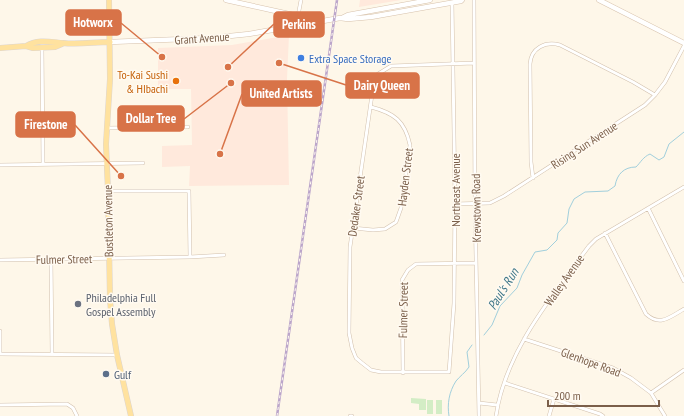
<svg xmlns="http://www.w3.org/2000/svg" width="684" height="416" font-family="'PT Sans Narrow',sans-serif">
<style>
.commercial{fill:#ffe9dc}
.green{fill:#d3edc5}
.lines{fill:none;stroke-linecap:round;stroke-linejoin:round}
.stream{stroke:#a1cfdc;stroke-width:1}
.minor-casing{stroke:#d2c0ad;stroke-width:4}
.secondary-casing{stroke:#d7c2ac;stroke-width:5.5}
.primary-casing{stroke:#ddd5d0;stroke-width:6}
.minor{stroke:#fff;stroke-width:3}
.secondary{stroke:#fff;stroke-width:4.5}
.primary{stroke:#ffe29f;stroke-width:5}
.rail-casing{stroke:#bba5ca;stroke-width:2.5}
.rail{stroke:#fffaf1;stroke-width:1;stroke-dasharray:3;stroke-linecap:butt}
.shop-dot{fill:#3f7fe0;stroke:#fffaf1;stroke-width:1.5}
.food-dot{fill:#e8710a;stroke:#fffaf1;stroke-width:1.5}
.worship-dot{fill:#6b7280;stroke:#fffaf1;stroke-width:1.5}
.service-dot{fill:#5c6f8a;stroke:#fffaf1;stroke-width:1.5}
.labels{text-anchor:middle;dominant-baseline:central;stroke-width:3;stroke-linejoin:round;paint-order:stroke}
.street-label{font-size:12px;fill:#7b5f4a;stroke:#fffaf1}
.shop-label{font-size:12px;fill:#366cbe;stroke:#fffaf1;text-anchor:start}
.food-label{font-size:12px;fill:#c56008;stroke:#fffaf1;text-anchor:end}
.worship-label{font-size:12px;fill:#5b616d;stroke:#fffaf1;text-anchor:start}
.service-label{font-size:12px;fill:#4e5e75;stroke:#fffaf1;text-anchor:start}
.water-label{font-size:13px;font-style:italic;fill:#3f7788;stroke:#fffaf1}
.leader{fill:none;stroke:#d87348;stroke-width:1.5}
.callout-dot{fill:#d87348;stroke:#fffaf1;stroke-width:1.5}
.callout{fill:#d87348;stroke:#d87348;stroke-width:1.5}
.callout-label{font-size:13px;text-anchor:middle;font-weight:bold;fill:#fff}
</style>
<rect width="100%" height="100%" fill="#fef7e9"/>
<path class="commercial" d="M360,0H401L359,7Z
M289,35L287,79L289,185L189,186L190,166L162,167V146L192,145L191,89H158V48L232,45Z"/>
<path class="green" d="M411,398L426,399V410H419V404L411,403Z
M427,400H433V414H427Z
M436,400H442V414H436Z"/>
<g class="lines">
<path class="stream" d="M484,335L492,325L500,306L517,288L522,275L535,252L547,250L557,240L558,233L567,223L569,209L574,199L585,192L608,191L615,186C617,174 624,167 636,167C641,162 643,157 650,154L659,160L664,157L669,144L684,132
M449,416C447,404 449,392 456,381C460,376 465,373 469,367L467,352L472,345"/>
<defs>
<path id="minor" d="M474,0L475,204L479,416
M452,3L455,200L454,303L449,372H381L371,370L362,363L356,358L352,348L349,333L350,247L374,81L378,74L391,66L474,63
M298,16L301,0
M42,48L43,164
M107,128L188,127
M0,165L143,163
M533,178L531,162L530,64C531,48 545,41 560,45L633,82L655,95
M108,191H189L190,257
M455,204L490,203L504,196L645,105L655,95L665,82L684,46
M648,208L684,281
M353,228L373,230L385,229L396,222L401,208L410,145C405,121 394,113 371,107
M605,233L646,314C660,327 670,317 684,309
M51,259L52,354
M0,260L190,257L224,255
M0,331V354
M524,339L613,368L631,378L651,393L665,416
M0,354L117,355
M403,373L402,280L408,270L416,264L476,263
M505,383L600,414L603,416
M651,393L684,370
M479,403L497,405
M0,405L67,404L73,408L77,416
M350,416H352
M496,416C505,352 552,296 589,246L596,239L684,187
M549,416L554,399"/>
<path id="secondary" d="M226,0L298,16L316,21
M599,0L684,43
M342,18L348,15L430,0
M110,42L210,38L249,34L340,18L348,19L371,17L461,1L462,0"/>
<path id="primary" d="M109,0L110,79L106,144L108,191L110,299L112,324L117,355L131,416
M26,46C38,39 50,42 63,43C78,45 94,42 110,42
M0,48L26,46L33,48L55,47L62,44"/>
</defs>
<use href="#minor" class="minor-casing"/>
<use href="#secondary" class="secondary-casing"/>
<use href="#primary" class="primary-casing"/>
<use href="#minor" class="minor"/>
<use href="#secondary" class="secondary"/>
<use href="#primary" class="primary"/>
<defs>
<path id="rail" d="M277,416L337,0"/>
</defs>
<use href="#rail" class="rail-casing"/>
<use href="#rail" class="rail"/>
</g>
<circle class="shop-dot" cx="301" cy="58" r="4"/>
<circle class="food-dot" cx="176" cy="81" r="4"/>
<circle class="worship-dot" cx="78" cy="304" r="4"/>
<circle class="service-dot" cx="106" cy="374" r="4"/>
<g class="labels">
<g class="street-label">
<text transform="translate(202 38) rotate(-4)">Grant Avenue</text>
<text transform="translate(584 145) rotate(-33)">Rising Sun Avenue</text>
<text transform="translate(405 177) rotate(-83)">Hayden Street</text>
<text transform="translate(455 190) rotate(-90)">Northeast Avenue</text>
<text transform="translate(356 206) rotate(-82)">Dedaker Street</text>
<text transform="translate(476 208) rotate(-91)">Krewstown Road</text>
<text transform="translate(108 221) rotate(-91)">Bustleton Avenue</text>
<text transform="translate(64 259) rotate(-1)">Fulmer Street</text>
<text transform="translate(564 280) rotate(-55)">Walley Avenue</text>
<text transform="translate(403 310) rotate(-89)">Fulmer Street</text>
<text transform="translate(591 362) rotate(20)">Glenhope Road</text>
</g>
<g class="shop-label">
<text x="309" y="58">Extra Space Storage</text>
</g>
<g class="food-label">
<text x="168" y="74">To-Kai Sushi<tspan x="168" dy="14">&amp; HIbachi</tspan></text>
</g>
<g class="worship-label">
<text x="86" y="297">Philadelphia Full<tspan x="86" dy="14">Gospel Assembly</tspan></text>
</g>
<g class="service-label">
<text x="114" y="374">Gulf</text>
</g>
<g class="water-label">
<text transform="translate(503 289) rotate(-58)">Paul's Run</text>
</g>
</g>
<path class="leader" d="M162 57L121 23M228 67L274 24M279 63L346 85M220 154L242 94M231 83L184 119M121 176L75 125"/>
<g class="callout-dot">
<circle cx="162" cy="57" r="4"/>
<circle cx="228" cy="67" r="4"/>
<circle cx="279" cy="63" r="4"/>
<circle cx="220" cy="154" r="4"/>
<circle cx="231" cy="83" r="4"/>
<circle cx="121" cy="176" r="4"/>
</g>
<g class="callout">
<rect x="66" y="10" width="55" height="25" rx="4"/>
<rect x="274" y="12" width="50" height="25" rx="4"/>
<rect x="346" y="73" width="73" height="25" rx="4"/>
<rect x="242" y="81" width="79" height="25" rx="4"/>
<rect x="118" y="106" width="66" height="25" rx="4"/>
<rect x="16" y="112" width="59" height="25" rx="4"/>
</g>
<g class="callout-label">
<text x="93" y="27">Hotworx</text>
<text x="299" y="29">Perkins</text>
<text x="382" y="90">Dairy Queen</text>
<text x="281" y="98">United Artists</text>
<text x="151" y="123">Dollar Tree</text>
<text x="46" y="129">Firestone</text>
</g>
<path d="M548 400v6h111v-6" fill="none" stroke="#7b5f4a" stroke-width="2"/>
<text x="554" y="400" font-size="12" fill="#7b5f4a" stroke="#fffaf1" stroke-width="3" paint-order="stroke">200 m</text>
</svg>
